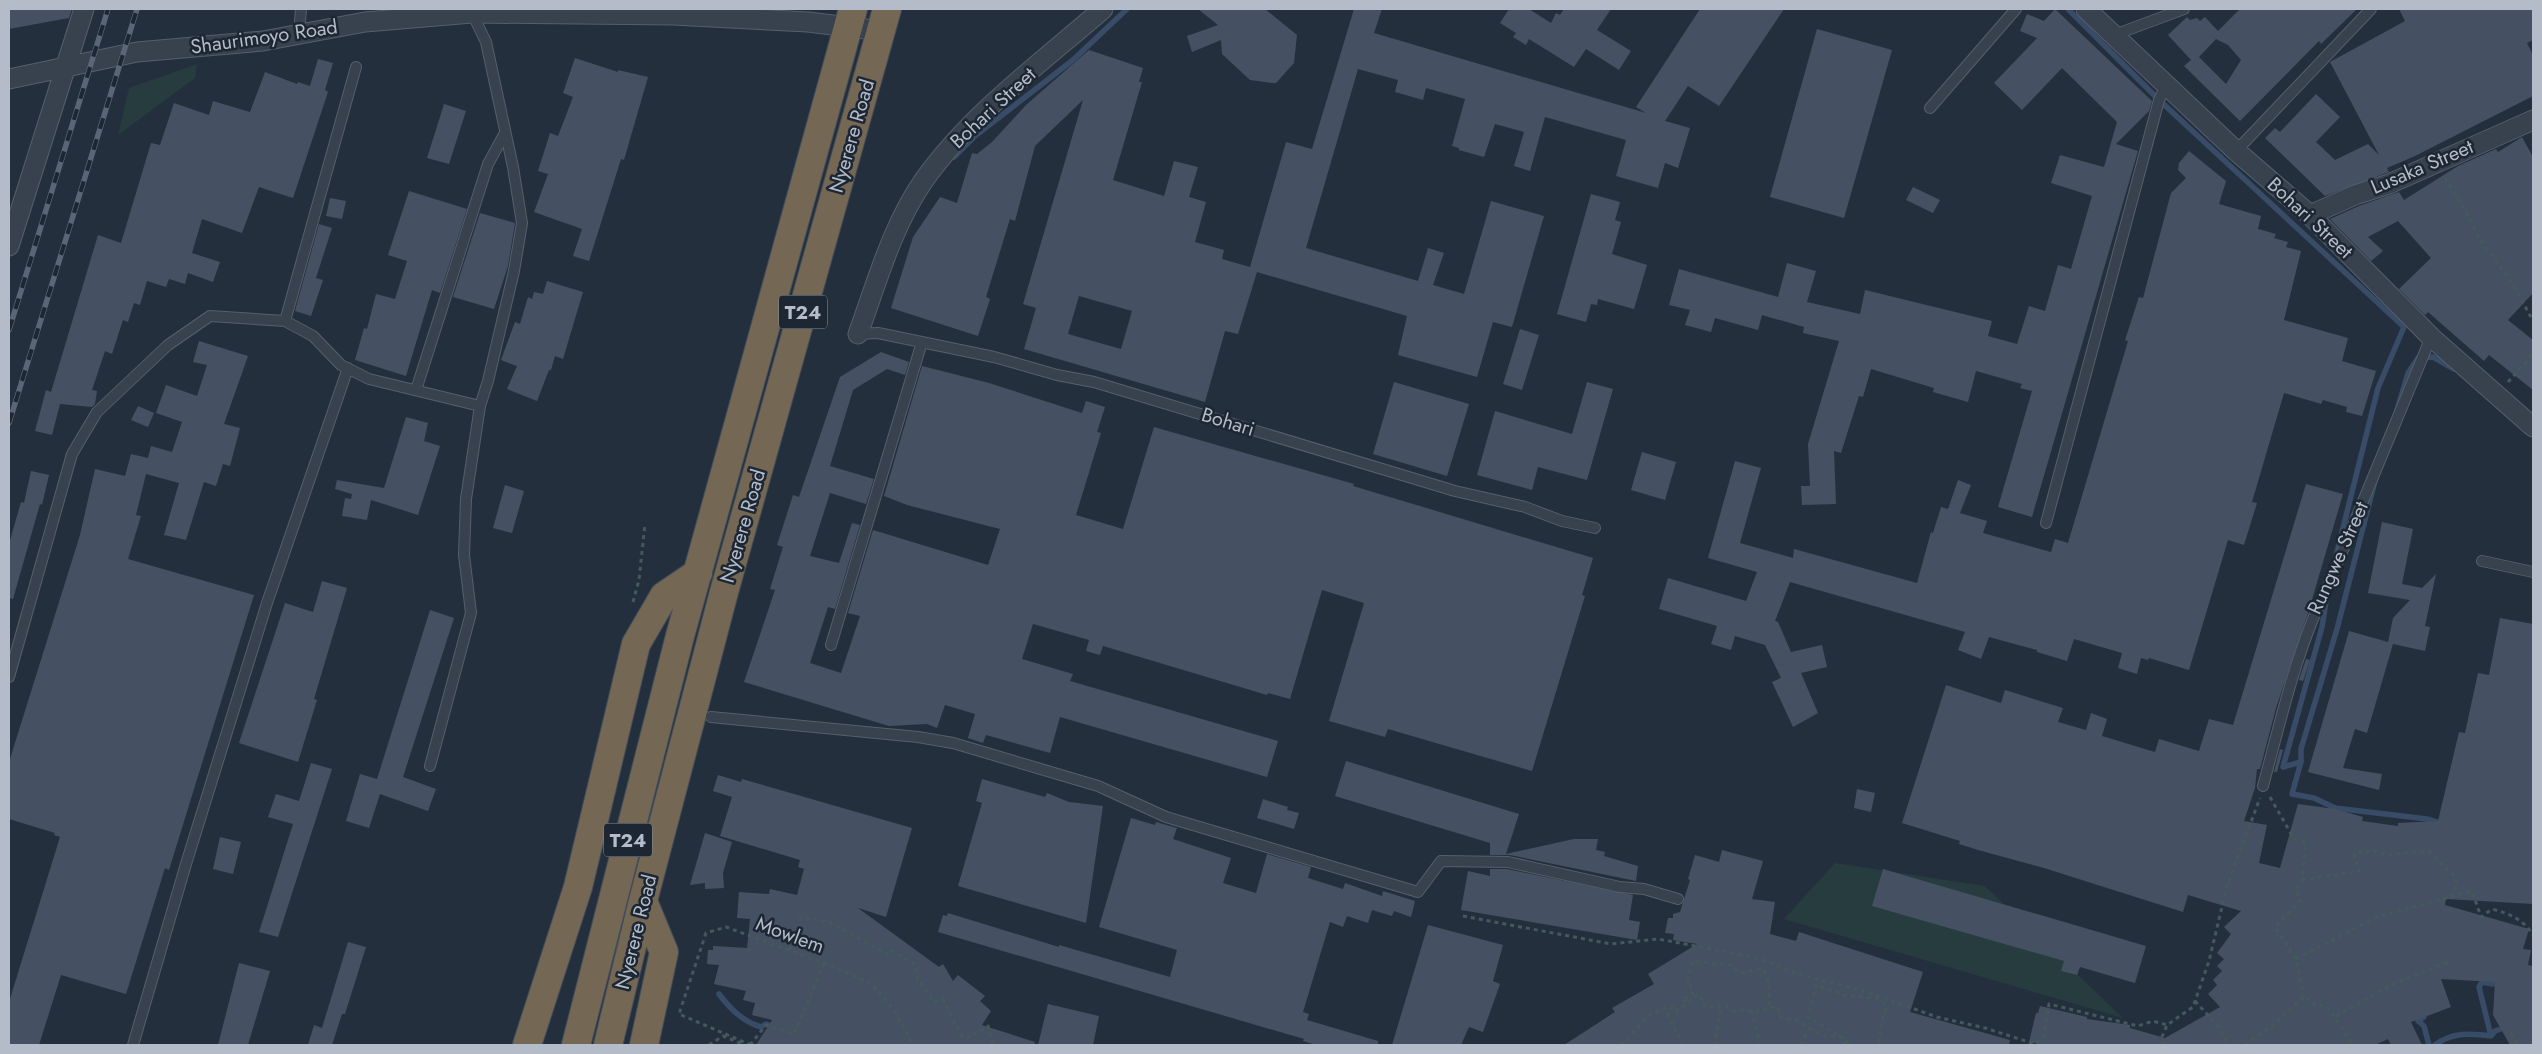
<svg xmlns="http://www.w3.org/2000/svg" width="2542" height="1054" font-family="Jost,sans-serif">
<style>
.green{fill:#263c3f}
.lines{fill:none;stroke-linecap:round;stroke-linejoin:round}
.stream{stroke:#394c67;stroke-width:5.5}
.building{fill:#455162;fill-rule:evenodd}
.lane-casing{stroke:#565f6c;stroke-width:12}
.street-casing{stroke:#565f6c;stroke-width:21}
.highway-casing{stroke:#434c59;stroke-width:30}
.path{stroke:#44595c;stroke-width:3;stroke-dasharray:4 4;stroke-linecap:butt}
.lane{stroke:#38414e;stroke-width:10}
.street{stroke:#38414e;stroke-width:19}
.highway{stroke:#746855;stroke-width:28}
.rail-casing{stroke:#5a6575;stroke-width:5.5}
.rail{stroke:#1d2633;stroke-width:4;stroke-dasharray:11;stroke-linecap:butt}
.labels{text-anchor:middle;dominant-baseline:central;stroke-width:5;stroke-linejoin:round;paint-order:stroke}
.shield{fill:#1d2633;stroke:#878f9c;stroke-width:1}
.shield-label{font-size:19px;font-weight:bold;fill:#b4bcc9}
.street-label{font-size:20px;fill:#b4bcc9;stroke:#1d2633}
</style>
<rect width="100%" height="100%" fill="#242f3e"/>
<path class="green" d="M197,64L195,78L118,135L129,88Z
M1835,863L1985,886L2123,1018L1784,919Z"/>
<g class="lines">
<path class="stream" d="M2068,9L2159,100L2404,327L2378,388L2336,556
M954,157L975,136L1073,60L1127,9
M2397,410L2408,373L2418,358L2433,357L2454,369
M2375,481L2337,629L2301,749V762L2292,794L2314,798L2335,808L2427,819L2440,823
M2301,762L2283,767L2322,627L2327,595
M719,994C730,1009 743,1022 761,1027L766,1024L776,1028
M2423,1012L2424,1017L2418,1021L2424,1026L2429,1045
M2491,1036L2479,987L2482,982L2493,984L2495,976
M2435,1045C2452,1032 2471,1033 2491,1036L2495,1031L2506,1027"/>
</g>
<path class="building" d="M9,9H72L69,18L9,29Z
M1198,9H1265L1297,35L1294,63L1276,83H1272L1250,80L1222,54L1221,40L1192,52L1187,36L1218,25Z
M1354,9H1382L1374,33L1646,113L1636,107L1700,9H1784L1719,106L1688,86L1665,121L1690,128L1678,168L1665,163L1658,188L1616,176L1626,140L1545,117L1530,171L1514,166L1524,132L1495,124L1484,157L1459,150V148L1452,146L1465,99L1426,88L1423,100L1395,92L1398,80L1358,69L1306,248L1418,281L1428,248L1444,253L1433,285L1464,294L1491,201L1544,216L1512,327L1493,322L1477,377L1398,355L1407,316L1257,272L1238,334L1225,331L1205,402L1024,349L1036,308L1023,304L1083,100L1035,146L1015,221L1010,219L986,297L990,299L978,336L891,308L913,237L940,197L957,203L972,153L977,154L992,142L1026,105L1089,50L1143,68L1139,82H1142L1113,180L1164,196L1174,161L1198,167L1189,197L1206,202L1195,242L1224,250L1222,259L1250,267L1286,142L1312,149ZM1079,296L1132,311L1121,349L1068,334Z
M1509,9H1529L1551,23L1556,13L1560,15L1564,9H1611L1597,30L1631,51L1619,70L1586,49L1574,67L1529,39L1526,45L1513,37L1516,33L1500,23Z
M2055,9L2152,101L2149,111L2116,144L2138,151L2032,517L1998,507L2032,391L2020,388L2022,384L1976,371L1968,402L1933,392L1934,388L1871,369L1863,397L1859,396L1841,453L1834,451L1836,504L1802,505L1801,486H1810L1808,444L1839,341L1803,333L1804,327L1762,315L1758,330L1715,318L1711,332L1685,325L1690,310L1669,305L1679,269L1778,297L1787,263L1816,271L1807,302L1860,314L1865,290L1992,321L1988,336L2017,344L2029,306L2045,311L2058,265L2071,269L2092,196L2051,183L2060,155L2104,167L2117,122L2062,68L2022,110L1994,83L2037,38L2020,31L2027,14L2044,21Z
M2240,9H2357L2321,44L2319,41L2240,121L2184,66L2191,60L2168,35L2187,17L2190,20L2197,18L2200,21L2205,17L2218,31ZM2216,39L2228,45L2241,60L2226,84L2199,57Z
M2399,9H2533V40L2527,43L2533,55V96L2415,156L2387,168L2389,172L2325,196L2265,138L2275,128L2280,132L2316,94L2340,117L2316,142L2335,160L2368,144L2379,155L2330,62L2405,21Z
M1817,29L1892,50L1844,218L1770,197Z
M575,58L618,72V70L648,77L624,160L621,159L589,261L573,256L582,229L534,212L548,174L538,171L550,133L558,136L573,97L563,93Z
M318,59L333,63L325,90L328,92L293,198L259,187L242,233L202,219L192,253L220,262L213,282L188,273L185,284L169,279L166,287L147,281L140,305L134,303L128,322L123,320L112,354L105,351L92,390L97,391L95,404L92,407L60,404L52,435L35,431L46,390L51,392L98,235L121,243L151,143L160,145L174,103L209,115L213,101L250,112L265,72L297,84L298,82L310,86Z
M444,104L466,111L449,164L427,158Z
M2522,137L2533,157V293L2508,320L2533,340V390L2489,355L2484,361L2428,312L2425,315L2399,289L2431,258L2398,221L2368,237L2383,251L2371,261L2330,219L2359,206L2399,192L2404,200L2458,166L2496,149L2498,152Z
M2189,151L2226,181L2219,204L2261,216L2258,229L2276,234L2274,238L2288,242L2286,247L2301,251L2284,320L2348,338L2342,361L2376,371L2362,416L2346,412L2347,407L2323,400L2321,404L2284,393L2252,502L2257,503L2244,545L2228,540L2189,670L2149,658L2148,660L2141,658L2137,674L2118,668L2122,653L2074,639L2067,661L2037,652V650L1989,637L1981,659L1958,650L1965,632L1790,582L1775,621L1778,622L1791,652L1822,645L1827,667L1801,673L1818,713L1793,727L1772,682L1781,678L1765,645L1735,636L1731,650L1711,644L1717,626L1659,609L1668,578L1746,601L1757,572L1708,558L1735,461L1761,468L1740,543L1793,558L1794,549L1917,583L1931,532L1933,533L1941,507L1948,509L1958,480L1971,485L1960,513L1987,521L1983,533L2051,552L2055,539L2068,543L2128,341L2125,340L2139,297L2143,298L2171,193L2186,178L2178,170L2179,163Z
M1913,187L1940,200L1933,213L1906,200Z
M409,191L467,209L440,293L432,290L406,376L355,360L364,328L367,329L376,294L395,299L407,261L388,255Z
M1591,194L1620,202L1615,220L1621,222L1612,254L1647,265L1634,309L1598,299L1597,305L1591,304L1586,322L1557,314Z
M330,198L346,201L342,219L326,216Z
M480,213L515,223L508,266L494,309L453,297Z
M319,224L332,228L316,278L323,280L311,316L295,311Z
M547,281L583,292L563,359L555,356L551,370H549L537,401L507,389L517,366L501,360L515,322L520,324L528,297L532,299L534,292L543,294Z
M1520,329L1539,335L1522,390L1503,384Z
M199,341L248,356L224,424L240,428L230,466L223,464L216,486L204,482L186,540L164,535L179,483L146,474L136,515L141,516L128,559L254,595L169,870L165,868L126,994L61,975L39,1045H9V1002L60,837L54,835L55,833L9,819V762L80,535L95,469L125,476L131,454L148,458L151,446L172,452L182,422L156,413L166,385L197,396L207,365L193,362Z
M881,352L909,362L905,375L887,369L853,390L830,466L874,479L866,504L830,493L810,556L839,563L852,523L860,525L835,609L828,607L810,663L841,673L860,616L848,613L873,530L988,565L1000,529L907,505L884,496L922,366L989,383L1082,413L1086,401L1105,407L1097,432L1101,433L1076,515L1123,529L1154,427L1354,484L1353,486L1593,558L1582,595L1585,596L1532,771L1388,729L1385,737L1329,721L1364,603L1322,590L1290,699L1268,693L1267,695L1103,646L1100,655L1086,651L1089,640L1033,624L1022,659L1073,674L1070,681L1278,741L1267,777L1060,717L1050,753L986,735L983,743L968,738L975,714L945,705L937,728L927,724L889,726L744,682L775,590L770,589L783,547L777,545L793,495L799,497L840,377Z
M1394,382L1469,404L1447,476L1373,454Z
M1587,382L1613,389L1587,480L1538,467L1532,490L1477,475L1495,411L1572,434Z
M138,406L154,413L148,427L131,420Z
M406,417L428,423L424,441L440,446L418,515L371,500L367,520L342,516L345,498L351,499L352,494L335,489L337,480L384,488Z
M1642,452L1676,462L1665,500L1631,490Z
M31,471L49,475L42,505L40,504L13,599L9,598V544L21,502L24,503Z
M2306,484L2343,494L2309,610L2276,708L2260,769H2257L2255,788L2244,821L2267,825L2259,863L2280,868L2298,804L2335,809L2363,817L2362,821L2398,826V823L2438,821L2459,732L2465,733L2478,673L2489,675L2500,618L2533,624V904L2446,899L2445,905L2529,929L2523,949L2531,950L2528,965L2533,966V1045H2510L2493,1015L2495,982L2441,979L2451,1007L2411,1022L2422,1045H2391L2388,1039L2375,1045H2044L2029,1042L2036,1013H2038L2040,1006L2087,1017V1019L2130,1025V1028L2165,1038L2220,1007L2208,994L2217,985L2213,980L2222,971L2217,966L2224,959L2217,953L2231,934L2224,927L2241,911L2188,895L2183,912L2044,868L1978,850L1959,844L1960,841L1902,823L1946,685L2001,703L2005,690L2063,708L2058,722L2086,730L2091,713L2107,719L2102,736L2155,752L2159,739L2199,751L2209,719L2233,725Z
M505,485L524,491L512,533L493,528Z
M2382,522L2413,529L2402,584L2422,588L2436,574L2425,626L2430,627L2425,651L2393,644L2367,733L2355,729L2343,768L2382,774L2379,790L2308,772L2349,631L2388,642L2393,618L2410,600L2368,593Z
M322,581L347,588L314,699L317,700L298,762L239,743L285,603L313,612Z
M430,610L454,618L403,777L436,789L428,811L380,794L369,828L346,821L360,774L377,779Z
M2306,659L2310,660L2303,681L2299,680Z
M2280,749L2283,750L2277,772H2274Z
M1346,761L1519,814L1506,854L1574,839H1598L1596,850L1605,852L1604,856L1638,866L1636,881L1510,855H1490V843L1335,796Z
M311,763L332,769L278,937L259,932L293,824L268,817L276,794L299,801Z
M718,775L741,782L742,779L912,828L886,917L858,908L939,967L943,964L953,981L958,975L985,996L980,1001L991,1011L982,1025L1035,1042L1034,1045H756L772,1020L752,1015L755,1003L743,1000L746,991L714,984L719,965L707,964L708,950H713V946L747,948L750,919L737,918L739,892L769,894L770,889L797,895L804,869L798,867L800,860L720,836L732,797L713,791Z
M982,779L1045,797L1047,793L1069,802L1103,806L1086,923L958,886L982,803L976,801Z
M1857,789L1875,793L1871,812L1854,808Z
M1263,799L1288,807L1287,810L1299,813L1294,829L1257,818Z
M1131,818L1155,825L1156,822L1177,828L1173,839L1231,858L1223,883L1256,893L1267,854L1311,867L1308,878L1343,889L1345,883L1382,896L1383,891L1415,901L1411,917L1394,911L1392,916L1372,910L1368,923L1347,916L1343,927L1330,922L1303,1012L1309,1014L1307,1020L1378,1041V1045H1316L1303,1041L1304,1039L938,932L943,915L947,916L948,913L1059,947V945L1170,977L1177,950L1099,927Z
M705,833L732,842L723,873L724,888L705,889V883L690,885Z
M220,837L241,842L233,874L213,869Z
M1722,850L1763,861L1752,899L1775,902L1770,934L1796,941L1799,932L1923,972L1910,1012L2010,1040L2009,1045H1564L1615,1012L1612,1008L1654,984L1648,974L1697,944L1673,940L1674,934L1665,933L1668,918H1673V914L1680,912L1690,880L1688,879L1695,855L1719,862Z
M1490,869H1507L1633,895L1629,920L1640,922L1637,940L1461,910L1468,871L1490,876Z
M1883,869L2146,946L2135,983L2080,967L2077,975L2061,971L2064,961L1872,906Z
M1428,925L1503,945L1493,981L1500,984L1483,1032L1469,1027L1461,1045H1392Z
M348,942L366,947L345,1014H342L332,1045H308L314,1025L322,1028Z
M239,963L270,971L248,1045H218Z
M1048,1004L1099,1016L1093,1045H1038Z"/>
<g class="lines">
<defs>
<path id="lane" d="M299,34L301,9
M2114,35L2184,9
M1930,108L2016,9
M2236,151L2371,9
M285,321L356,67
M858,334L878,333L994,357L1057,375L1094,382L1455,491L1525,507L1562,521L1595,528
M416,390L488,164L505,133
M2046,523L2159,100L2167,84
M2482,561L2533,572
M831,645L922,342
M9,677L72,454L97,412L168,345L210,316L285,321L313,336L341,365L369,379L480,406
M711,717L918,737L953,743L1098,786L1166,817L1418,892L1441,861L1508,862L1620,887L1644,889L1678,899
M430,766L471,613L464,555L466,499L480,406L488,381L514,271L522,223L513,167L486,42L472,13
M2263,786C2282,716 2297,646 2330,581L2431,337
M133,1045L186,864L267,603L348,368"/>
<path id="street" d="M2086,9L2236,151L2310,215L2431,337L2533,427
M9,79L137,52L263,41L365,22L472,13L673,15L808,22L882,31
M2310,215L2355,195L2389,184L2533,120
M9,246L84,9
M858,334C877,282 892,226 924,180C971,114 1042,62 1103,9"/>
<path id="highway" d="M643,901L664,952L644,1045
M527,1045L578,887L636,644L664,596L698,573
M576,1045L680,636L853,9
M608,1045L643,901L724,592L887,9"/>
</defs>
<use href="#lane" class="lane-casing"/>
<use href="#street" class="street-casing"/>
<use href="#highway" class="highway-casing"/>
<path class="path" d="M2445,178L2465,210L2478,236L2514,286L2533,321
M2508,382L2533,354
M633,602L639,580L645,524
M2270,797L2294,839L2306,843L2302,880L2296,890L2300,901L2275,927L2296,959L2304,996
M2302,880L2359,871L2354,853L2372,850L2386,855L2428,851L2457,878L2454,893L2446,898
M1463,916L1611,944L1658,939L1733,953L1767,961L1790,972L1864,991L1937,1017L1985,1028L2035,1044L2043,1039L2049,1004L2138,1026L2153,1021L2167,1025L2193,1007L2209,961L2227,886L2260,798
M789,950L794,944L801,917L829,922L889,955L892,951L915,964L917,977L934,1002L943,999L961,1035L966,1039L988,1026L993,1045
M2296,959L2377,917L2472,891L2481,917L2492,909C2510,914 2523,919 2533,935
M1687,1000L1683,1002L1685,998L1693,994L1688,979L1692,961L1730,965L1741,973L1762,968C1771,977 1769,997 1769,1009
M2195,1001L2217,1025L2229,1045
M1752,1011C1754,1024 1757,1033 1760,1045
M1666,1013L1669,1014L1672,1007L1675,1011L1680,1009L1699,994L1705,1007L1726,1006L1733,1011L1745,1010L1760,1012L1772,1007L1778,1008L1780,1017C1786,1019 1795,1019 1800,1022C1811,1029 1822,1039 1837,1035L1841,1037L1843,1043L1851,1045
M2336,1016L2393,984L2448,962
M2511,1033L2518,1045
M1845,1043L1848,1041L1808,1017L1816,985L1847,996L1875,998L1883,1002L1886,1009L1883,1015L1878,1045
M709,1045L723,1036L745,1045
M750,1045L766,1025L794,1034L824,963
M751,1045L679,1014L706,933L726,927L824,963L871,983L895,1011L913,1045
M1621,1045L1647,1017L1664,1008L1683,1045
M1717,1045L1716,1035L1721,1008
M1801,1045L1808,1030
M2164,1045L2162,1037L2167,1025
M2245,1045L2277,1022L2304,996L2316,1006H2327L2353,1045"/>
<use href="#lane" class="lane"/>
<use href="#street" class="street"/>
<use href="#highway" class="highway"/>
<defs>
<path id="rail" d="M9,330L108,9
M9,423L137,9"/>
</defs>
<use href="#rail" class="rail-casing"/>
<use href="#rail" class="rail"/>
</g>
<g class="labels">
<g class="shield">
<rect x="779" y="295.5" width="48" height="33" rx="4"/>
<rect x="604" y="823.5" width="48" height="33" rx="4"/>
</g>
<g class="shield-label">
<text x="803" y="312">T24</text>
<text x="628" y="840">T24</text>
</g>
<g class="street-label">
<text transform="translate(264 37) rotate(-8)">Shaurimoyo Road</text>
<text transform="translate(993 108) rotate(-43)">Bohari Street</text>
<text transform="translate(852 136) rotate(-74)">Nyerere Road</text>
<text transform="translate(2422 167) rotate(-23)">Lusaka Street</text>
<text transform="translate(2310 218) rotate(43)">Bohari Street</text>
<text transform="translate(1228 422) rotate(17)">Bohari</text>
<text transform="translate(743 526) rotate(-74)">Nyerere Road</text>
<text transform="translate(2338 558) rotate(-66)">Rungwe Street</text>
<text transform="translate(636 932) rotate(-76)">Nyerere Road</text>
<text transform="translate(790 935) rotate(20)">Mowlem</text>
</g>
</g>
<rect width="2542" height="1054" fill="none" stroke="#b4bcc9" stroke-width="20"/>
</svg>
